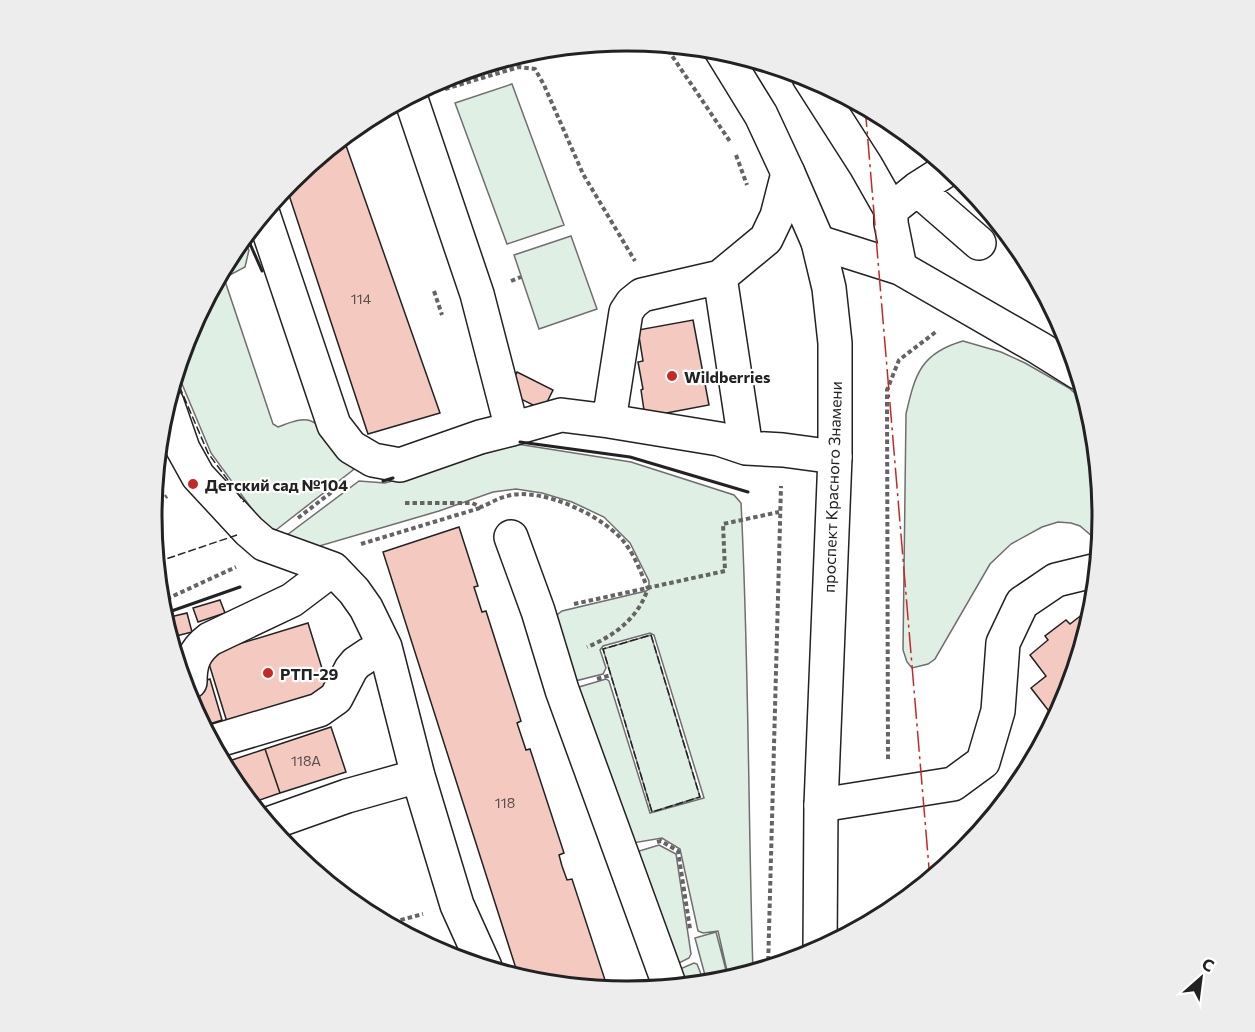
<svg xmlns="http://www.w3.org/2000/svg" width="1255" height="1032" font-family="Commissioner,sans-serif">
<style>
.green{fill:#e0efe3;stroke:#6f6f6f;stroke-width:1.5}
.building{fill:#f3c9c0;stroke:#222;stroke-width:1.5}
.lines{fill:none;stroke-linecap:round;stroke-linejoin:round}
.minor-casing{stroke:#222;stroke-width:36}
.major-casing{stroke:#222;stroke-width:36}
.path{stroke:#646464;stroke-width:4;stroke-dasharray:4.5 3;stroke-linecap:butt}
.minor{stroke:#fff;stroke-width:33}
.major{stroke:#fff;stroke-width:33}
.fence{stroke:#222;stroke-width:1.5;stroke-dasharray:8 3;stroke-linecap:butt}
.wall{stroke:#222;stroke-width:3}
.power{stroke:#c62828;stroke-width:1.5;stroke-dasharray:21 4.5 3 4.5;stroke-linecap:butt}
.poi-dot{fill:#c62828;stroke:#fff;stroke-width:2}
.labels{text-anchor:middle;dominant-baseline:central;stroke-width:4.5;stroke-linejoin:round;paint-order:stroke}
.number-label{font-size:14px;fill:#564c4a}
.poi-label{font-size:16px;font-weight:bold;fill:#222;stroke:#fff;text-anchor:start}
.street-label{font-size:16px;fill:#222;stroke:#fff}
.rim{fill:none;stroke:#222;stroke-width:3}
</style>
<rect width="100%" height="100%" fill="#fff"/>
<path class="green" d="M512,84L564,225L507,244L455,103Z
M571,236L597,309L539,329L514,255Z
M243,239L249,250L245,267L224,278L273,424L278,427C287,424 301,417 311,421C325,426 345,455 355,466L353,470L276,530L270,528L260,520L211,453L177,372L188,334L232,252Z
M963,341L1001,352L1025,363L1069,388L1088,405L1094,424L1103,516L1100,543L1080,526L1071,523L1058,522L1042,527L1011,544L990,564L935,659L928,664L912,668L907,662L903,650L906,414C915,374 921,353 963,341Z
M517,444L631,462L734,495L741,503C749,659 748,816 753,972L720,982L675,987L673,972L694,963L697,964L703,979L706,982L728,975L718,931L703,933L698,931L680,849L662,838L633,843L576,690L579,687L606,679L609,681L650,813L704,798L654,635L650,633L603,646L600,650L606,668L603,674L575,681L555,621L558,614L562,611L646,591L649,589V581L630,543L604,517L572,502L542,493L516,489L493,492L439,511L316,547L288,538L287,535L359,481L385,483Z
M651,635L700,797L652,812L603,649Z
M659,845L676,854L691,954L689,958L673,966L636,852Z
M716,932L727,974L706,979L695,938Z"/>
<path class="building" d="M343,137L440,413L368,434L286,186Z
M693,320L709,405L645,417L641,390L643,389L638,362L643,361L638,330Z
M517,372L553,390L543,410L507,392Z
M459,527L478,586L474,587L482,612L486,611L521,721L517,723L526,750L530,749L564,853L559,855L562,866L567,880L572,879L606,983L602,985L603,989L534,982L519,978L383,552Z
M220,600L225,613L198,622L193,608Z
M1088,610L1092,616L1067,698L1055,719L1031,688L1046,676L1030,655L1048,640L1045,636L1066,620L1070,624Z
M187,613L192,632L172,637L166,618Z
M308,623L329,691L227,722L206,654Z
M210,679L222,720L203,726L188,698L185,687Z
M331,727L346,772L280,793L265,749Z
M265,749L280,793L251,803L232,780L223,763Z"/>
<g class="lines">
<defs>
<path id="minor" d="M809,77L866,166L891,210
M410,96L477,294L512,429L561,415L609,421L719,439L746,448L783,450L835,457
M917,189L979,243
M263,214L334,425L351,447L373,460L400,465L480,437L512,429
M818,242L900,268L1039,348L1079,373
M900,268L891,223V210L917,189L950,168
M720,277L766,239L777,216L788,173
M167,403L183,449L198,476L249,531L264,544L333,569L354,591L366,608L385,647L418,776L457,905L485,967
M609,421L626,312L632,303L642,295L720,277L746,448
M511,537L538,611L562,690L670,987
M190,682C190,663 194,651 210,639L292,600L333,569
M212,742L319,710L336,698L351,669L356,663L368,655L385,647
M821,805L953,784L983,762L998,711L1003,643L1022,603L1056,580L1093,571L1098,572
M268,824L347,796L418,776"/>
<path id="major" d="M721,50L761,115L788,173L818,242L829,288L835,343V457L821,805L820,950"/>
</defs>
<use href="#minor" class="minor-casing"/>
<use href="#major" class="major-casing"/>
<path class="path" d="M664,44L731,143
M445,89L519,67L535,69L544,85L583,174L635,261
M736,155L747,185
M511,281L521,277
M434,291L442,315
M180,360L184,371
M405,503H472L481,507C489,504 498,498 507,496C541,486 608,517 627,546C636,558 641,574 648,588C639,617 615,636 587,647
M153,506L167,496
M298,518L342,484
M361,544L480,508
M160,602L236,567
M574,604L725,571L723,524L779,512
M597,679L611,675
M888,759L887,390L899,360L937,331
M657,842L661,841L678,851L690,929
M386,924L423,914
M768,968L781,486"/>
<use href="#minor" class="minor"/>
<use href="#major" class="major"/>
<path class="fence" d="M175,376L208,453L244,502
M157,562L237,535
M651,635L700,797L652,812L603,649Z"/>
<path class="wall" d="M245,236L247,237L262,271
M520,442L630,457L748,492
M383,481L393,478
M154,538L162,561
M163,614L240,587"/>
<path class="power" d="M865,106L930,880"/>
</g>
<g class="poi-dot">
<circle cx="672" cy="376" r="6"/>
<circle cx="193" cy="484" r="6"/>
<circle cx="268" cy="673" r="6"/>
</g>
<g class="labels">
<g class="number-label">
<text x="361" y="298">114</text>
<text x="306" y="760">118А</text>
<text x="505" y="802">118</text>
</g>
<g class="poi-label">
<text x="684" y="376">Wildberries</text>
<text x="205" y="484">Детский сад №104</text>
<text x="280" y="673">РТП-29</text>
</g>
<g class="street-label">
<text transform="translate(832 487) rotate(-88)">проспект Красного Знамени</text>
</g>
</g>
<path d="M0 0H1255V1032H0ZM162 516a465 465 0 1 1 930 0a465 465 0 1 1-930 0Z" fill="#ededed" fill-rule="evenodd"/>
<path class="rim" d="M162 516a465 465 0 1 1 930 0a465 465 0 1 1-930 0Z"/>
<g transform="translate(1201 978) rotate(28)" stroke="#ffffff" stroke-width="4.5" paint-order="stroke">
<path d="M0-4.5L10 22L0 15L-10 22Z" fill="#222222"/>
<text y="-9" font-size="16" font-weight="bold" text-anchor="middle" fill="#222222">С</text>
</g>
</svg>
